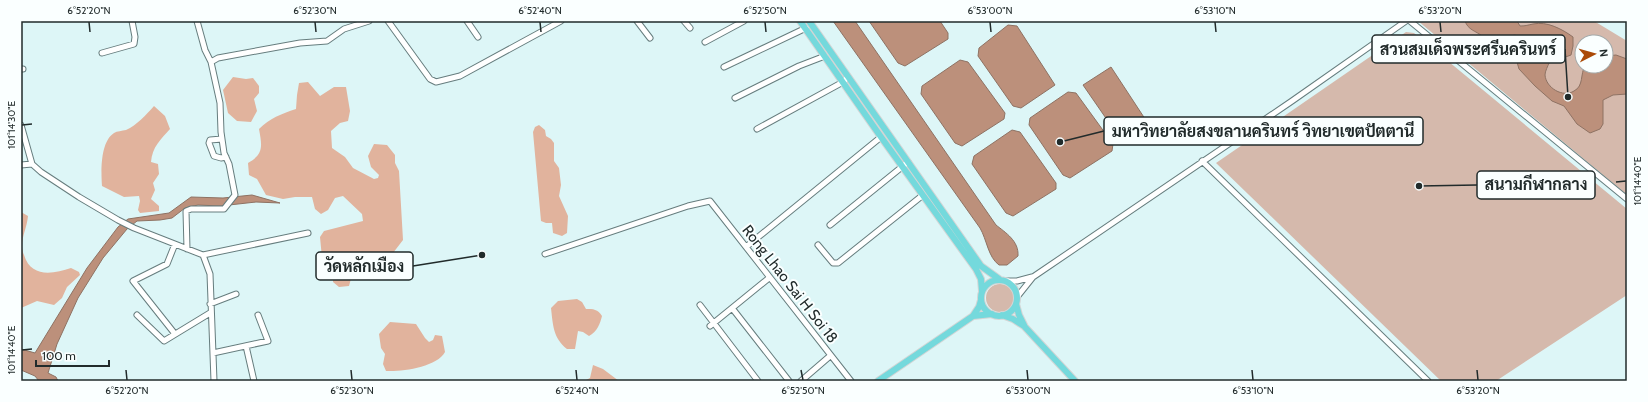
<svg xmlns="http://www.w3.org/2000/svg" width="1648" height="402" font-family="Cabin,Sarabun,sans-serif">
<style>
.green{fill:#d5b9ac;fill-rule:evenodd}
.forest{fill:#e1b39d}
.water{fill:#bc907b;stroke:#8e7263}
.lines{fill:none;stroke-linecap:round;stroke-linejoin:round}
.minor-casing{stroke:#667d7e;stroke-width:7}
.major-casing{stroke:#d3d5d5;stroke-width:8}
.minor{stroke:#fff;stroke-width:5}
.major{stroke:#74d9dc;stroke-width:6}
.ticks{fill:none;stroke:#212b2b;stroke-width:1.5}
.labels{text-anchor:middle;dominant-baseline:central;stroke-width:4;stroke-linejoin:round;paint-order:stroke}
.street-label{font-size:15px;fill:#212b2b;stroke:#faffff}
.leader{fill:none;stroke:#212b2b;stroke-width:1.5}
.callout-dot{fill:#212b2b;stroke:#faffff;stroke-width:1.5}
.callout{fill:#faffff;stroke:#212b2b;stroke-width:1.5}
.callout-label{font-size:16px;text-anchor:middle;font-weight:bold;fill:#212b2b}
.neatline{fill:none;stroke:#212b2b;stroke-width:1.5}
.ticks-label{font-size:10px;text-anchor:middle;fill:#212b2b}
</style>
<rect width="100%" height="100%" fill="#ddf6f7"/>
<path class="green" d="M1418,21H1594L1627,41V195ZM1582,42H1606V66H1582Z
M1406,32L1414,33L1627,209V295L1496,381H1441L1216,163Z
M986 298a14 14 0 1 1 28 0a14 14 0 1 1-28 0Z"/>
<path class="forest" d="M233,77L246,79L253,78L259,86V93L254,99L257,111L251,122L237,121L228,113L223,90Z
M308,82L320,96L334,87H346L350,111L348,121L340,123L331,131L332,148L345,157L353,168L374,179L378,178L379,175L371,167L368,156L374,144L387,145L395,155V163L399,171L403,240L393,253L369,267L356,258L350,265L352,275L349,286L339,287L333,282V269L322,258L320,237L324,231L363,221L362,214L343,196L335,198L328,210L321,214L315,209L312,197H295L283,199L266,195L257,179L249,175L248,163C264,154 262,146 259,129C270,118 281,114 296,109L297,95L299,83Z
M154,106L165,116L170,129C161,139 152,147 151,162L158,164L159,174L153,183L155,190L151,199L159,206V211L140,213L138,210L140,201L139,196L124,197L102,186C101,172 100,142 114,133C117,131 122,131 126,130C137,125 146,115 154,106Z
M539,125L545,130L546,136L551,139L554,143V161L559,168L561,185L559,196L568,216L567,233L562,236L553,233L552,223H546L541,221L533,132L535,127Z
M21,212L28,216C27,227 22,236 22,246C22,249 23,253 24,255C31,278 53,274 71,268L79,272L80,275L67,287L62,298L54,305L37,301L21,308Z
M577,299L582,302L586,309C593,309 598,309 602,316C600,324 597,332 589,336L583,332L578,331L575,349H567C553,338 553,325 551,308L558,301Z
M390,322L416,324L425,338L429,342L433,340L435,335L442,336L445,352C437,367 402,372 386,371L383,364L385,354L381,348L379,334Z
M593,365L603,369L619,381H584L590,378Z"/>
<path class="water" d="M833,21H855L996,225C1006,233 1019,241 1018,256L1007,265H999C988,257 987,240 980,228Z
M869,21H940L948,33V39L905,66L898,63Z
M1465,21H1517L1520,26C1526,26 1528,25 1533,24C1547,21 1562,29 1573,37V46L1571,55L1549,63C1548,66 1545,71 1545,75C1546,88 1563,98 1574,91C1584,86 1580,74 1585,66H1606V56L1616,55L1627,59V94L1613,95L1603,100V124L1600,129L1590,133L1577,124L1564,106L1552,101L1535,86L1519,69L1517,62L1522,49L1527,42L1524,37L1514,35L1508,38L1503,47C1500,48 1497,49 1494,48C1488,46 1487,39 1482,36C1476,31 1468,30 1465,21Z
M1008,25L1017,26L1055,85L1021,108L1013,106L978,56L979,48Z
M960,60L968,62L1005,113L1004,119L962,146L955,143L921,94L922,86Z
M1111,67L1151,128L1131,142L1121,140L1083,85Z
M1068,92L1076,93L1113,144L1112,151L1070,178L1063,175L1029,125L1030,118Z
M1012,130L1020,132L1056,183V189L1013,216L1006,213L972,164L974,156Z
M252,195L280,203L256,202L220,206L198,205L185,208L172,218L160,220L137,221L127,229L103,258L78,298L57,344L48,373L56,377L58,381H39L35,376L21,370V349L35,353L87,268L118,227L128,219L169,213L191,197L223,198Z"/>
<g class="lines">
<defs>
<path id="minor" d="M197,21L205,50L211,62
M388,21L430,79L436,82L460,76L561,21
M467,21L478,37
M637,21L650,38
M684,21L690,28
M1410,21L1627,199
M705,42L744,21
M102,53L134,44L135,37L132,21
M724,67L806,28
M21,69H23
M735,98L799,66L825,56
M21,125L32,164L41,172L79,197L118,220L134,228L203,255
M757,129L843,82L848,77
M222,139L210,140L209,143L214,156L221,158L226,157
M1202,161L1428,381
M21,165L32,164
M830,225L908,162
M818,245L833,263H838L923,195
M746,247L881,137
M187,249L186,211L191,209H224L235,195L229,164L224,153L221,132L220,103L211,62L218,58L300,43L327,41L344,29L369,21
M545,254L688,206L710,201L851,381
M203,255L210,274L214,381
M203,255L308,233
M1007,281H1017L1032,277
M1017,297L1033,277L1292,101L1406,21
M210,304L236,294
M700,305L758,381
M732,308L789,381
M137,315L164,341L210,313
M710,326L769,278
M175,334L133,281L167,264L175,244
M246,346L254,381
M213,353L268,341L258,315
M801,381L830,356"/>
<path id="major" d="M800,21L881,137L976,269L981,279L982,291
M809,21L981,266L999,279
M981 298a18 18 0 1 1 36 0a18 18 0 1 1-36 0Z
M1016,304L1019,315L1024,325
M1002,315L1013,319L1024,326L1075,381
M973,316L979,307L981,300
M878,381L973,316L992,314"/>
</defs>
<use href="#minor" class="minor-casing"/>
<use href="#major" class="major-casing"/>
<use href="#minor" class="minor"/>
<use href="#major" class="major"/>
</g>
<path class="ticks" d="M89,22L90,32M315,22L316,32M540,22L541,32M765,22L766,32M990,22L991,32M1215,22L1216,32M1440,22L1441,32M22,125L32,124M1616,182L1626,181M22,350L32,349M126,370L127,380M351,370L352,380M576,370L577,380M801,370L803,380M1027,370L1028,380M1252,370L1253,380M1477,370L1478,380"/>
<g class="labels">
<g class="street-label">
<text transform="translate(790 284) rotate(52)">Rong Lhao Sai H Soi 18</text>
</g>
</g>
<path class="leader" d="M1568 97L1565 49M1060 142L1104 131M1419 186L1477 185M482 255L413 266"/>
<g class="callout-dot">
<circle cx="1568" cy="97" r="4"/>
<circle cx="1060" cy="142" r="4"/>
<circle cx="1419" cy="186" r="4"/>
<circle cx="482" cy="255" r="4"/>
</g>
<g class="callout">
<rect x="1372" y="35" width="193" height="28" rx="4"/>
<rect x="1104" y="117" width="319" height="28" rx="4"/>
<rect x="1477" y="171" width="118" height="28" rx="4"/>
<rect x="316" y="252" width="97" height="28" rx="4"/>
</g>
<g class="callout-label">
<text x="1468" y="55">สวนสมเด็จพระศรีนครินทร์</text>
<text x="1263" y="137">มหาวิทยาลัยสงขลานครินทร์ วิทยาเขตปัตตานี</text>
<text x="1536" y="190">สนามกีฬากลาง</text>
<text x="364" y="272">วัดหลักเมือง</text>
</g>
<rect width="1648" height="402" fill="none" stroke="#faffff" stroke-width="44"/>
<g transform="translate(1594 54) rotate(84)"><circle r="19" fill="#faffff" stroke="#a3aaaa"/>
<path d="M0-3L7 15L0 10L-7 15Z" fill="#ab4a07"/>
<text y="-6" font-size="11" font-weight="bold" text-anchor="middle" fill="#212b2b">N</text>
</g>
<path d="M36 360v6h73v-6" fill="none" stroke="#212b2b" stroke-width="2"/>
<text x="42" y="360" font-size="12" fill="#212b2b" stroke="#faffff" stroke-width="3" paint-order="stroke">100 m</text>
<rect x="22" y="22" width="1604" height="358" class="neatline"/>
<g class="ticks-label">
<text x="89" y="14">6°52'20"N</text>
<text x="315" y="14">6°52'30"N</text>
<text x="540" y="14">6°52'40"N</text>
<text x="765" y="14">6°52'50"N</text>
<text x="990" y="14">6°53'00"N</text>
<text x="1215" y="14">6°53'10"N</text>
<text x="1440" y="14">6°53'20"N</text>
<text transform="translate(11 125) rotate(-90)" y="4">101°14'30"E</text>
<text transform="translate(1637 181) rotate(-90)" y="4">101°14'40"E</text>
<text transform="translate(11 350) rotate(-90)" y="4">101°14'40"E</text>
<text x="127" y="394">6°52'20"N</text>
<text x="352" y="394">6°52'30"N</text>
<text x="577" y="394">6°52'40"N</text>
<text x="803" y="394">6°52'50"N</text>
<text x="1028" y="394">6°53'00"N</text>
<text x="1253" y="394">6°53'10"N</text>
<text x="1478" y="394">6°53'20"N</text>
</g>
</svg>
